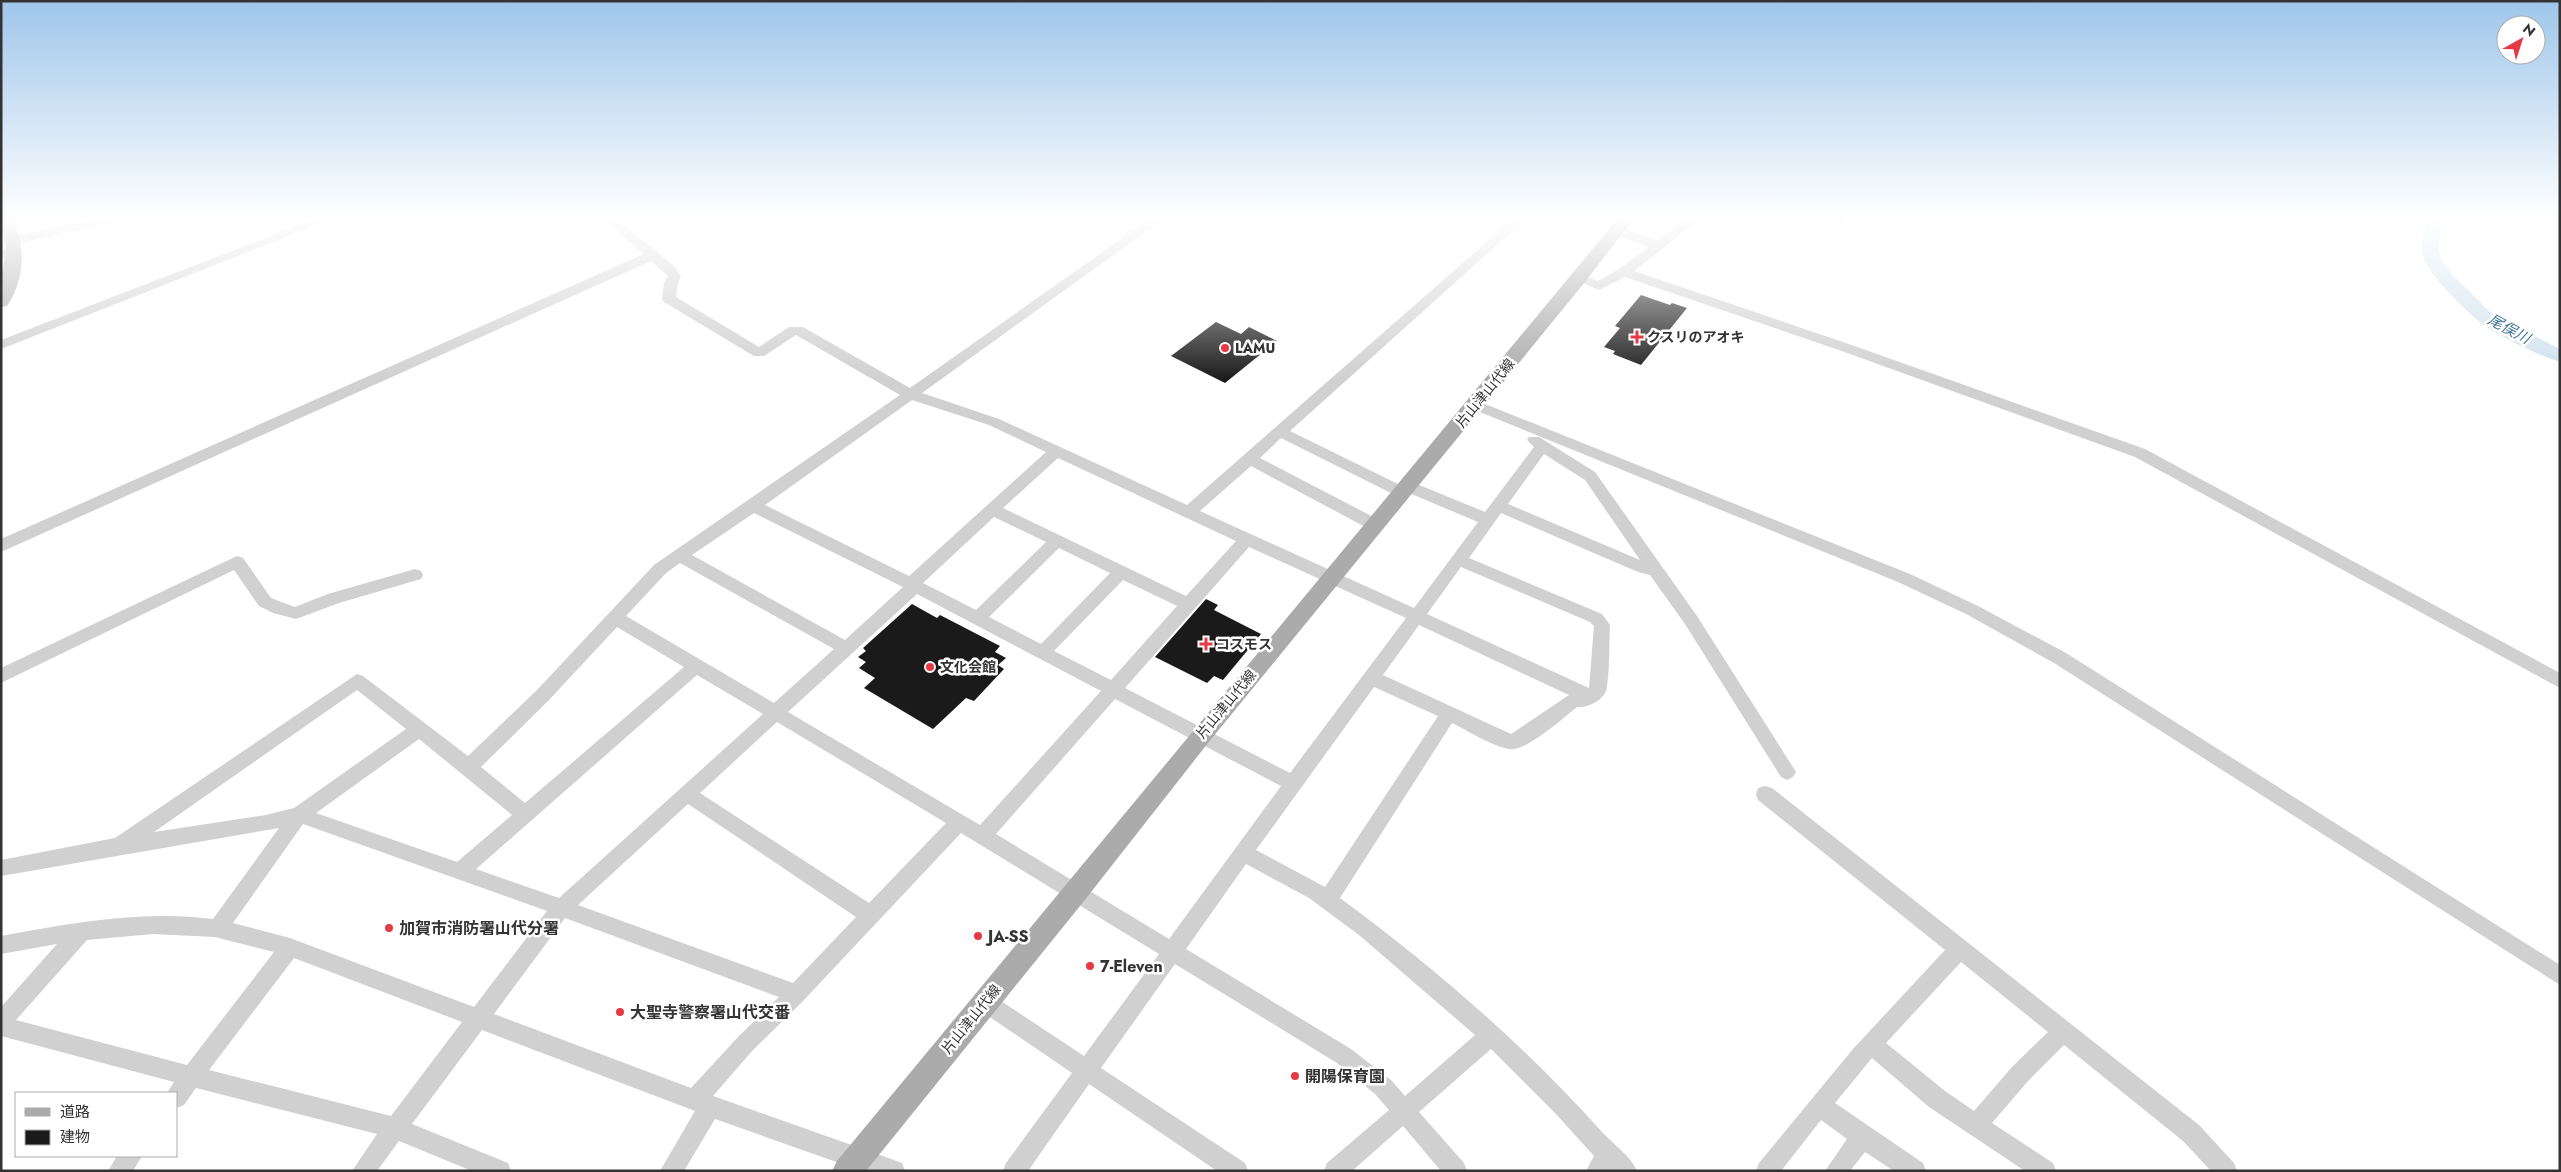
<svg xmlns="http://www.w3.org/2000/svg" width="2561" height="1172" font-family="Jost,'Noto Sans JP',sans-serif">
<style>
.lines{fill:none;stroke-linecap:round;stroke-linejoin:round}
.river{fill:#cfe2ee;fill-rule:evenodd}
.building{fill:#1a1a1a}
.minor{fill:#d0d0d0;fill-rule:evenodd}
.major{fill:#ababab;fill-rule:evenodd}
.poi-dot{fill:#e63946;stroke:#fff;stroke-width:2}
.labels{text-anchor:middle;dominant-baseline:central;stroke-width:5;stroke-linejoin:round;paint-order:stroke}
.poi-label{font-size:14px;font-weight:bold;fill:#333;stroke:#fff;text-anchor:start}
.street-label{font-size:14px;fill:#333;stroke:#fff}
.water-label{font-size:15px;font-style:italic;fill:#3f7597;stroke:#fff}
.near-poi-label{font-size:16px;font-weight:bold;fill:#333;stroke:#fff;text-anchor:start}
</style>
<rect width="100%" height="100%" fill="#fff"/>
<g class="lines">
<path class="river" d="M2427,217H2443L2438,247L2441,260L2453,275L2492,314L2560,349V362C2539,356 2497,335 2480,322C2465,310 2431,277 2424,259C2419,245 2425,231 2427,217Z"/>
</g>
<path class="building" d="M1641,295L1670,305L1672,303L1687,308L1641,365L1613,354L1615,351L1604,347L1620,328L1615,326Z
M1216,322L1241,334L1249,327L1277,341L1225,383L1171,356Z
M1206,599L1218,605L1214,610L1261,634L1223,680L1214,676L1207,683L1155,657Z
M912,604L937,618L940,615L1000,646L995,652L1006,658L998,665L1004,669L974,701L966,698L933,729L864,688L875,678L859,668L866,662L858,657L866,651L863,648Z"/>
<g class="lines">
<path class="minor" d="M104,217H126L120,221L14,244L8,240L14,236Z
M320,217H337L1,349V340Z
M601,217H614L673,265L681,276L678,283L676,297L759,347L789,327H803L910,388L1152,217H1166L922,393L999,419L1187,505L1515,217H1528L1290,431L1400,485L1407,481L1412,482L1485,512L1534,447L1527,440L1529,437H1539L1595,472L1697,616L1796,772L1793,777L1787,780L1781,777L1685,624L1650,575L1638,572L1501,513L1469,558L1602,614L1610,625C1609,643 1610,675 1606,691C1602,701 1587,708 1577,707C1563,718 1526,752 1509,749C1492,746 1468,731 1452,723L1340,898C1434,967 1524,1045 1602,1132C1613,1144 1631,1156 1637,1171H1586L1594,1156L1556,1114L1491,1049L1419,1112L1464,1163L1467,1171H1441L1403,1126L1352,1171H1324L1327,1163L1389,1110L1375,1094L1337,1063L1175,964L1101,1068L1245,1163L1248,1171H1217L1089,1084L1028,1171H1003L1006,1163L1072,1073L978,1009L975,1002L978,995L985,992L992,995L1084,1056L1159,954L961,833L803,1001L752,1051L713,1096L894,1160L902,1163L905,1171H862L715,1119L684,1171H660L695,1111L482,1030L412,1124L508,1163L511,1171H472L399,1141L377,1171H352L377,1134L196,1088L184,1105L176,1108V1093H167L174,1082L1,1036V1007L57,944L1,954V936C71,923 142,910 213,919L279,828L1,876V860L115,838L357,674L363,676L468,756L537,690L654,565L900,395L796,335L764,356H754L664,302L662,299L664,283L668,276L651,261L1,552V539L644,254ZM912,400L989,425L1046,452L909,576L765,505ZM1281,438L1397,496L1402,497L1409,493L1478,522L1414,608L1200,511L1251,466L1369,529H1381L1383,525L1381,521L1260,458ZM1544,454L1585,480L1640,560L1508,504ZM1058,458L1236,541L1186,596L1003,508ZM754,513L903,587L845,640L692,555ZM994,517L1046,542L976,610L923,583ZM1249,547L1406,618L1290,773L1125,688ZM1059,548L1110,573L1041,644L989,617ZM680,563L834,649L774,703L626,616L666,573ZM1461,567L1590,622L1594,626L1589,688L1427,614ZM1123,580L1177,606L1111,680L1054,651ZM917,594L1101,691L980,825L788,712ZM1419,625L1569,695L1511,734L1383,675ZM617,627L684,667L525,803L481,767L549,700ZM697,675L763,714L559,898L476,869ZM1374,687L1438,716L1325,887L1256,850ZM357,690L406,729L294,808L266,815L154,832ZM1115,699L1281,786L1169,939L996,834ZM777,722L946,823L869,903L700,793ZM419,739L512,815L457,862L316,813ZM688,804L856,917L793,983L578,905ZM303,824L547,911L474,1007L290,938L233,923ZM1246,864L1309,898L1359,935L1475,1035L1405,1096L1391,1080L1351,1049L1186,949ZM565,918L779,997L738,1037L691,1088L494,1014ZM153,934L215,937L274,952L187,1065L16,1020L87,940ZM294,958L462,1022L391,1116L209,1070Z
M1689,217H1703L1634,271L1849,344L2145,449L2560,673V688L2135,457L1839,350L1625,277L1599,290L1572,278L1579,274L1598,281L1619,269L1649,247L1612,233L1610,230L1612,227H1620L1657,241Z
M1825,217H1841L1847,221L1841,225Z
M14,246L18,247L20,250L1,259V250Z
M1475,400L1910,574L1978,606L2066,653L2560,965V985L2054,663L1966,614L1898,582L1470,408L1468,405L1470,402Z
M237,556L243,558L271,598L295,607L328,594L415,569L421,571L423,575L421,579L339,603L296,619L273,613L259,606L234,570L1,683V668Z
M1765,786L1772,788L2199,1125L2234,1163L2237,1171H2211L2183,1141L2064,1045L2028,1081L1992,1123L2053,1163L2056,1171H2025L1929,1107L1872,1058L1835,1103L1923,1163L1926,1171H1894L1865,1152L1850,1171H1825L1847,1139L1821,1120L1781,1171H1756L1759,1163L1853,1049L1945,950L1758,800L1756,794L1758,788ZM1961,962L2048,1032L2012,1067L1974,1111L1945,1091L1886,1043Z
M117,1156H142L133,1171H108Z"/>
<path class="major" d="M1,217H11C27,244 25,279 7,306L1,307V281L6,248Z
M1619,217H1635L1585,282L1208,743L1084,901L866,1171H832L837,1161Z"/>
</g>
<linearGradient id="sky" x2="0" y2="1"><stop stop-color="#9ec6ea"/><stop offset="0.57" stop-color="#fff"/><stop offset="1" stop-color="#fff" stop-opacity="0"/></linearGradient>
<rect width="2561" height="381" fill="url(#sky)"/>
<g class="poi-dot">
<path d="M1634.5 329.5h5v5h5v5h-5v5h-5v-5h-5v-5h5z"/>
<circle cx="1225" cy="348" r="5"/>
<path d="M1203.5 636.5h5v5h5v5h-5v5h-5v-5h-5v-5h5z"/>
<circle cx="930" cy="667" r="5"/>
<circle cx="389" cy="928" r="5"/>
<circle cx="978" cy="936" r="5"/>
<circle cx="1090" cy="966" r="5"/>
<circle cx="620" cy="1012" r="5"/>
<circle cx="1295" cy="1076" r="5"/>
</g>
<g class="labels">
<g class="poi-label">
<text x="1647" y="337">クスリのアオキ</text>
<text x="1235" y="348">LAMU</text>
<text x="1216" y="644">コスモス</text>
<text x="940" y="667">文化会館</text>
</g>
<g class="street-label">
<text transform="translate(1485 393) rotate(-51)">片山津山代線</text>
<text transform="translate(1226 704) rotate(-50)">片山津山代線</text>
<text transform="translate(971 1019) rotate(-51)">片山津山代線</text>
</g>
<g class="water-label">
<text transform="translate(2509 329) rotate(28)">尾俣川</text>
</g>
<g class="near-poi-label">
<text x="399" y="928">加賀市消防署山代分署</text>
<text x="988" y="936">JA-SS</text>
<text x="1100" y="966">7-Eleven</text>
<text x="630" y="1012">大聖寺警察署山代交番</text>
<text x="1305" y="1076">開陽保育園</text>
</g>
</g>
<rect width="2561" height="1172" fill="none" stroke="#333333" stroke-width="5"/>
<rect x="15" y="1092" width="162" height="65" fill="#ffffff" stroke="#adadad"/>
<rect x="25" y="1108" width="25" height="8" fill="#ababab" stroke="#adadad"/>
<text x="60" y="1117" font-size="15" fill="#333333">道路</text>
<rect x="25" y="1130" width="25" height="15" fill="#1a1a1a" stroke="#adadad"/>
<text x="60" y="1142" font-size="15" fill="#333333">建物</text>
<g transform="translate(2521 40) rotate(39)"><circle r="24" fill="#ffffff" stroke="#adadad"/>
<path d="M0-4L9 19L0 12L-9 19Z" fill="#e63946"/>
<text y="-8" font-size="14" font-weight="bold" text-anchor="middle" fill="#333333">N</text>
</g>
</svg>
